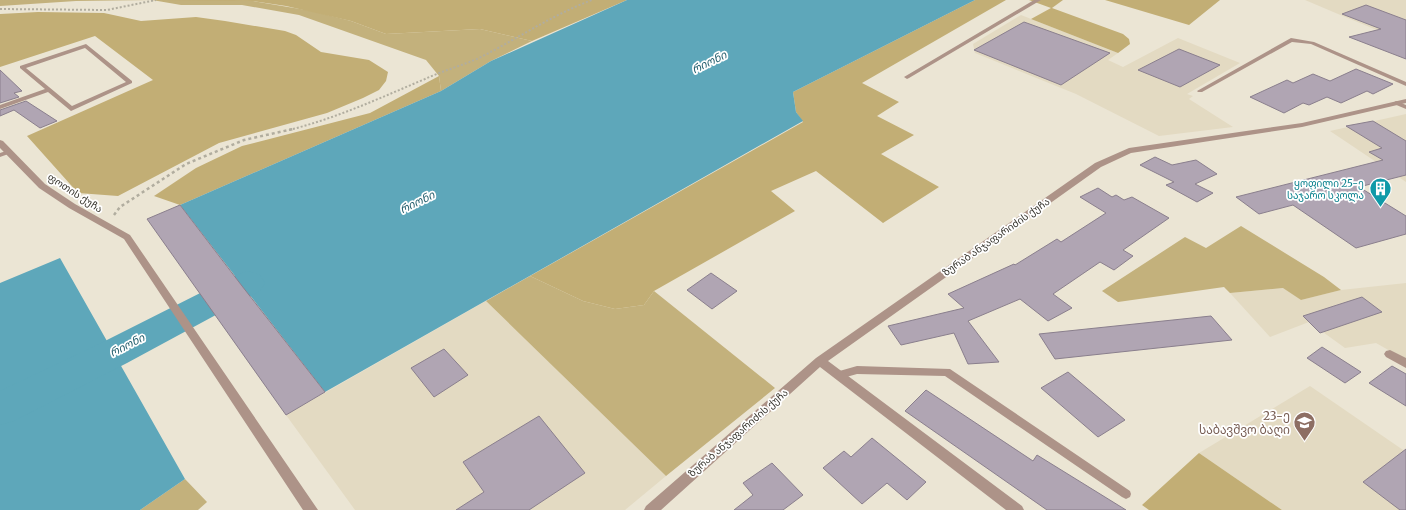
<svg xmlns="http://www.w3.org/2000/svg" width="1406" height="510" font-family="Merriweather,'Noto Sans Georgian',serif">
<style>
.built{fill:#e3dac2}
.green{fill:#c3b17c}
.forest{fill:#c2ae75}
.water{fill:#5ea7ba}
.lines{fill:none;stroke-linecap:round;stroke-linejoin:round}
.river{fill:#5ea7ba;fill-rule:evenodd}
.building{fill:#b0a5b3;stroke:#8a7f8d}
.path-far1{stroke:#b1ad9f;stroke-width:2;stroke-dasharray:2 2;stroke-linecap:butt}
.path{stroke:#b1ad9f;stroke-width:2.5;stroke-dasharray:3 3;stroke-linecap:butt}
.service{fill:#ad9388;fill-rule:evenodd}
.minor{fill:#ad9388;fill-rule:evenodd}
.tertiary{fill:#ad9388;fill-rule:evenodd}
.labels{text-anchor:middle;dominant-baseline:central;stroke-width:3.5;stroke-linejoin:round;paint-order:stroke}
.culture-label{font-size:10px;fill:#0d838f;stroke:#fff;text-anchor:end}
.street-label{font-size:10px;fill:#35332c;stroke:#fff}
.water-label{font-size:11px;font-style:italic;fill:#215d6c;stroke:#fff}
.near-education-label{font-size:12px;fill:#785e54;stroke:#fff;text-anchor:end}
</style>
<rect width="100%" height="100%" fill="#ebe5d4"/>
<path class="built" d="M1305,0H1406V42L1338,14Z
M1021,15L1118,53L1108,60L1123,67L1178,38L1240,63L1187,94L1193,96L1189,99L1233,127L1159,136L1076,94L975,53L973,44Z
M1406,114V182L1330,131Z
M1406,283V360L1376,343L1345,348L1309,322L1270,337L1230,293L1284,288L1301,300L1341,290Z
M486,301L666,476L625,510H355L286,415Z
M1310,386L1406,452V510H1282L1199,453Z"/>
<path class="green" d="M0,0H234L253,1L312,11L351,21L386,34L480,29L532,41L491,61L441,91L439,76L426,60L299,15L242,5H181L152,0L76,1L0,6Z
M1241,226L1324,277L1341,290L1301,300L1283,288L1230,293L1224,287L1118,302L1102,291L1185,237L1206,248Z
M530,276L583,301L615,309L644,305L654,291L775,388L666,476L486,301Z
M185,479L207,502L198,510H140Z"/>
<path class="forest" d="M151,0H627L532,41L480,29L386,34L351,21L286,6L253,1Z
M975,0H1006L862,83L899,102L877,116L914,135L881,154L939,187L883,223L816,171L771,191L795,211L654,291L644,305L615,309L583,301L530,276L803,122L796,112L793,92Z
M1029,0H1063L1052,8L1123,34L1129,39L1130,44L1118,53L1031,19L1051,8Z
M1105,0H1220L1189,25Z
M38,12L104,13L141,21L196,17L225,21L285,31L296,35L321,52L369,60L388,72L386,81L379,90L363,98L327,113L219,143L118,196L78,193L27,136L153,80L95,36L0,67V14Z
M439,76L441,91L180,205L154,196L196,168L242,146L370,113Z
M1199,453L1282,510H1149L1142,505Z"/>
<path class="water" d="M627,0H975L793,92L796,112L803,121L325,392L180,205L441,91L491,61Z
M60,258L185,479L140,510H0V283Z"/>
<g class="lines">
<path class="river" d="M248,271L260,275L265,283L260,291L127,363L14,421L0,425V391L101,343L236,275Z"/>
</g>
<path class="building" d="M1366,5L1406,20V59L1349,37L1381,29L1342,14Z
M1024,22L1110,53L1061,85L974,50Z
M1179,49L1220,65L1180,87L1138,70Z
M1356,69L1393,84L1373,94L1367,91L1341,103L1327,97L1309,105L1303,103L1284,113L1250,97L1287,80L1293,83L1313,74L1330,81Z
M0,70L22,91L14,93L19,97L0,103Z
M26,101L57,121L40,128L14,110L0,116V110Z
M1373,121L1406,141V175L1359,187L1406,216V234L1356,248L1293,205L1259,214L1236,197L1383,160L1369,152L1382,148L1346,126Z
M1155,157L1172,165L1196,160L1217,174L1195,184L1213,193L1197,202L1166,185L1174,182L1140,165Z
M1098,188L1112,197L1116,195L1124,200L1132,197L1169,218L1123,250L1133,256L1114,270L1100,262L1053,294L1072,308L1048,321L1020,299L968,321L999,362L968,364L954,333L901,345L888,326L964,308L948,294L1014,264L1015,265L1057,239L1061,242L1106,213L1080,197Z
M180,205L242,286L325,392L286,415L147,219Z
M711,273L737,291L712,309L687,290Z
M1362,297L1382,312L1320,333L1303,316Z
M1211,316L1232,340L1055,359L1039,334Z
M1322,347L1361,372L1345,383L1307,358Z
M444,349L468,375L434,397L411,368Z
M1392,366L1406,374V406L1369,383Z
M1068,372L1125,420L1098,437L1041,388Z
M926,390L1033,461L1037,455L1126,510H1047L905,411Z
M539,416L585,473L529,510H456L484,492L463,462Z
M872,438L926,482L907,500L887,483L862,504L823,468L844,451L851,457Z
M1406,449V510H1400L1363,482Z
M772,463L803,495L783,510H734L753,495L743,483Z"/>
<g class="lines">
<path class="path-far1" d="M0,9L107,10L156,0
M289,130C337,118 380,98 425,79C442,71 461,66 479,58C517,39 552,15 592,0"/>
<path class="path" d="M114,215L120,207L186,164L244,140L293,129"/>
<path class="service" d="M1034,0H1041L909,78L907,79L904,77Z
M1291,38L1314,42L1406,82V86L1311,44L1292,42L1202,92H1198L1197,91Z
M86,44L132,81V83L71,111L48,92L0,109V105L45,89L20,68V66ZM85,48L126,82L72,106L26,68Z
M1396,101L1406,105V109L1394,104L1393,103Z
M9,150L12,152L11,153L0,157V153Z
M857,366L950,369L1130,491L1131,494L1130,497L1126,499L1122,497L945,376L857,374L839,379L836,378L834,375L836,372Z"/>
<path class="minor" d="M1406,99V103L1302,127L1131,153L1101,167L828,361L1022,506L1024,510H1006L820,367L661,510H644L646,506L816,358L1095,163L1129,148L1302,123Z
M1390,350L1406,358V368L1386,357L1384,354L1386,351Z"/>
<path class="tertiary" d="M0,140L3,141L45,184L75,204L130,235L318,510H303L124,239L69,208L39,188L0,148Z"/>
</g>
<defs>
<symbol id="building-pin" viewBox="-11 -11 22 30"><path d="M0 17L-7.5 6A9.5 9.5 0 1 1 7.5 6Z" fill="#0f9aa8" stroke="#fff"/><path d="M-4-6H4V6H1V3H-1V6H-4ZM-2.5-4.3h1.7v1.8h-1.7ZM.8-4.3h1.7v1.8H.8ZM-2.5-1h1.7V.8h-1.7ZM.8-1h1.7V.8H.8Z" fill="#fff"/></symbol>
<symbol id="school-pin" viewBox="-11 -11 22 30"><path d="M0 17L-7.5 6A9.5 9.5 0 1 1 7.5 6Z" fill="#8d6e63" stroke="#fff"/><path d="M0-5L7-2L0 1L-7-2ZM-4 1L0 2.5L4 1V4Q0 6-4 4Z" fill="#fff"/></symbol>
</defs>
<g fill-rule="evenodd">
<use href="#building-pin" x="1368" y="176" width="25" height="34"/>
<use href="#school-pin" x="1292" y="410" width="25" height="34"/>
</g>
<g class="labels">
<g class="culture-label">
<text x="1364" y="183">ყოფილი 25-ე<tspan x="1364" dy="12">საჯარო სკოლა</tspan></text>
</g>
<g class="street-label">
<text transform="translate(75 193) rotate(33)">ფოთის ქუჩა</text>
<text transform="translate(996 237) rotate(-35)">ზურაბ ანჯაფარიძის ქუჩა</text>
<text transform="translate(738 433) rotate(-41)">ზურაბ ანჯაფარიძის ქუჩა</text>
</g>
<g class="water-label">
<text transform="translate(709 62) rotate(-26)">რიონი</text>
<text transform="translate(417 202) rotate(-26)">რიონი</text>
<text transform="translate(127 345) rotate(-27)">რიონი</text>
</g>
<g class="near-education-label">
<text x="1290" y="415">23-ე<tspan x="1290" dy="14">საბავშვო ბაღი</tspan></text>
</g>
</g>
</svg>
